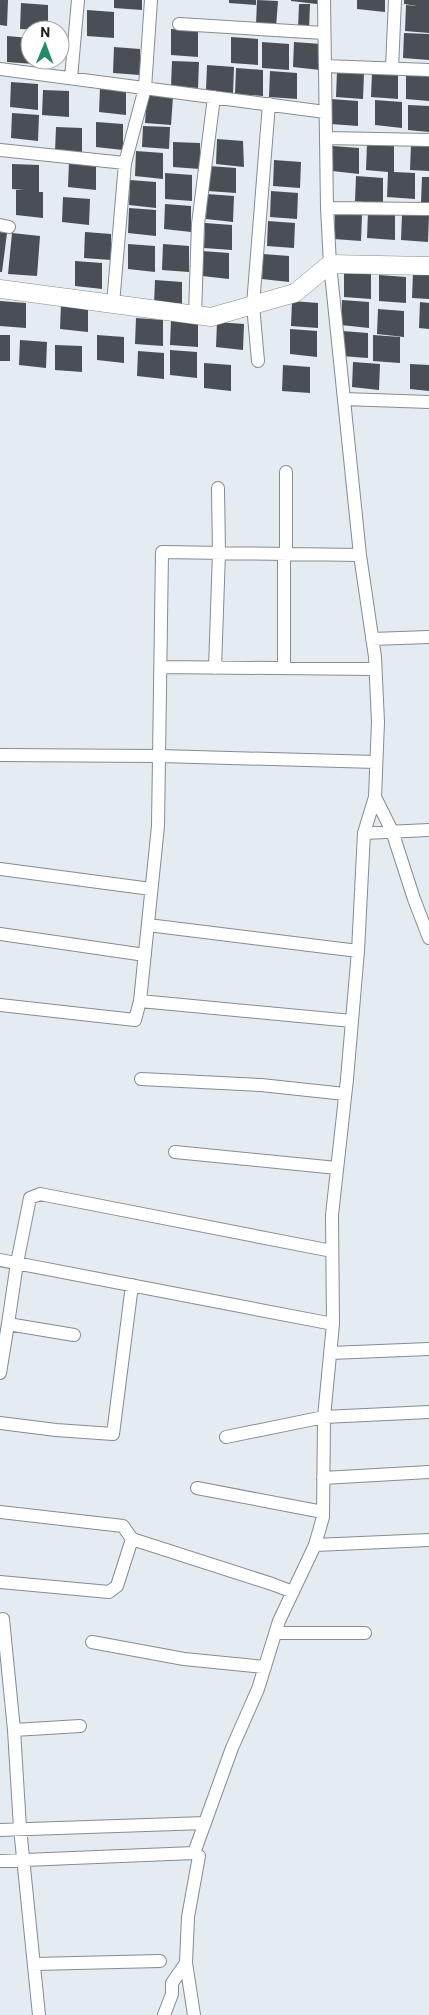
<svg xmlns="http://www.w3.org/2000/svg" width="429" height="2015" font-family="Roboto,sans-serif">
<style>
.building{fill:#494f54}
.lines{fill:none;stroke-linecap:round;stroke-linejoin:round}
.street-casing{stroke:#858c92;stroke-width:14}
.secondary-casing{stroke:#858c92;stroke-width:19}
.street{stroke:#fff;stroke-width:12}
.secondary{stroke:#fff;stroke-width:18}
</style>
<rect width="100%" height="100%" fill="#e4ebf1"/>
<path class="building" d="M0,0H8L7,26L0,25Z
M114,0H142V10L114,8Z
M229,0H256V5L229,3Z
M257,0L278,1L276,27L256,25Z
M291,0H317V4L291,1Z
M357,0H385V12L357,9Z
M404,0H429V33L405,31L406,5L417,6L404,4Z
M21,3L48,5V30L20,29Z
M299,4H310L309,30L298,29Z
M87,10L114,12V38L87,36Z
M171,29L198,31V57L171,55Z
M404,33L429,34V60L403,58Z
M7,36L30,38V60H34V64L7,62Z
M231,37L258,39V65L231,63Z
M262,42L289,44V70L262,68Z
M294,42L321,44L320,70L293,67Z
M114,47L140,49V75L113,73Z
M172,61L199,62L198,88L171,86Z
M207,65L234,67L233,93L206,91Z
M236,68L263,70V96L235,94Z
M270,71L297,73V99L269,97Z
M337,71L364,73L363,99L336,97Z
M372,72L398,74V99L371,97Z
M406,73L429,75V101L406,99Z
M11,82L38,84V110L10,107Z
M100,87L126,89V115L99,112Z
M43,90L69,91V117L42,115Z
M147,95L173,97L171,125L145,123Z
M331,99L358,101V126L331,124Z
M375,100L402,102V128L375,125Z
M408,105L429,106V132L408,130Z
M12,113L39,115L38,141L11,138Z
M96,122L123,124V150L96,147Z
M143,126L170,127L169,149L142,147Z
M56,127L82,128V154L55,152Z
M217,139L243,141L244,167L216,164Z
M173,142L200,143V169L173,167Z
M367,144L394,146V172L415,173V199L387,197L388,172L366,170Z
M411,144L429,146V171L410,170Z
M333,146L359,148V174L332,171Z
M136,151L163,153V179L135,176Z
M274,160L301,162L300,188L273,186Z
M69,162L96,164V190L68,187Z
M12,164L39,165V192H43V218L16,215V190H24L12,189Z
M209,166L236,168V193L208,191Z
M165,173L192,175V201L165,199Z
M356,176L383,178V204L355,201Z
M422,177H429V203L421,202Z
M130,180L156,182V208L129,205Z
M271,191L298,193L297,219L270,217Z
M207,194L234,196L233,222L206,219Z
M63,197L90,199L89,225L62,222Z
M165,204L191,206V232L164,229Z
M129,208L156,210V236L128,233Z
M368,212L395,214V240L367,238Z
M335,213L362,215L361,241L334,239Z
M402,214L429,216L428,242L401,240Z
M268,221L295,223L294,248L267,246Z
M205,223L232,225V250L204,248Z
M0,232L7,233L2,272H0Z
M85,232L111,234V260L84,258Z
M12,233L40,236L37,276L8,274Z
M128,244L155,246V272L128,269Z
M163,244L189,246V272L162,270Z
M202,251L229,253V279L202,276Z
M263,254L289,256V282L262,279Z
M75,261L102,263V289L75,286Z
M344,271L371,273V299L344,297Z
M413,273L429,274V299L412,298Z
M379,275L406,277V303L379,301Z
M155,280L182,282V307L154,305Z
M342,300L369,302V328L341,325Z
M0,301L26,303V328L0,326Z
M292,301L318,303V328L291,326Z
M420,302L429,303V329L419,328Z
M61,304L88,306V332L60,329Z
M378,309L404,311V337L377,334Z
M136,318L163,320V346L135,344Z
M171,320L198,322V347L170,345Z
M217,322L244,324L243,350L216,347Z
M290,329L317,331V357L290,354Z
M342,331L368,333V358L341,356Z
M0,335H10V361H0Z
M97,335L124,337V363L97,360Z
M373,335L400,337V363L373,361Z
M20,340L47,342L46,368L19,365Z
M55,345L82,346V372L55,370Z
M170,350L197,352V378L170,375Z
M138,351L164,353V379L137,376Z
M353,362L380,364L379,390L352,387Z
M204,363L231,365V391L204,388Z
M410,364L429,365V391L410,389Z
M283,365L310,367V393L282,391Z"/>
<g class="lines">
<defs>
<path id="street" d="M324,0L327,208L330,264L360,555L375,657L378,722L375,797L392,831L414,899L429,938
M179,24L324,33
M325,66L429,70
M392,68L395,0
M0,69L325,112
M71,78L78,0
M326,138L429,140
M0,150L125,163
M327,208L429,209
M0,225L9,227
M113,304L125,163L145,88L151,0
M195,315L198,224L214,97
M258,361L253,305L269,104
M344,399L429,402
M284,554V668
M286,554V472
M372,639L429,637
M161,667L375,669
M215,668L219,553L218,488
M0,755L160,756L376,762
M364,833L375,797
M0,869L151,889
M148,925L358,951
M0,934L145,955
M0,1005L135,1020L140,1001
M352,1021L140,1001L158,826L162,552L360,555
M141,1079L261,1085L345,1094
M175,1152L337,1168
M0,1260L333,1324
M74,1335L8,1324L17,1263L30,1198L40,1194L332,1251
M330,1353L429,1349
M0,1373L8,1324
M0,1423L56,1430L113,1434L132,1285
M226,1437L324,1417L429,1412
M323,1478L429,1472
M197,1488L323,1512
M0,1512L123,1526L132,1539L272,1584L293,1592
M315,1545L429,1540
M0,1582L109,1592L117,1586L132,1539
M3,1619L14,1730L20,1828L39,2015
M276,1633H365
M92,1642L184,1659L265,1667
M14,1730L80,1726
M0,1830L205,1823
M194,1853L232,1748L258,1689L279,1621L315,1545L323,1517L324,1417L333,1324L332,1215L347,1079L358,951L364,833L429,830
M0,1861L194,1853L199,1856L188,1917L186,1963L194,2015
M34,1964L160,1961
M164,2015L172,1994V1983L186,1963"/>
<path id="secondary" d="M0,289L211,317L295,293L330,264L429,266"/>
</defs>
<use href="#street" class="street-casing"/>
<use href="#secondary" class="secondary-casing"/>
<use href="#street" class="street"/>
<use href="#secondary" class="secondary"/>
</g>
<g transform="translate(45 45) rotate(1)"><circle r="24" fill="#ffffff" stroke="#a3a4a5"/>
<path d="M0-4L9 19L0 12L-9 19Z" fill="#248b66"/>
<text y="-8" font-size="14" font-weight="bold" text-anchor="middle" fill="#1a1c1f">N</text>
</g>
</svg>
